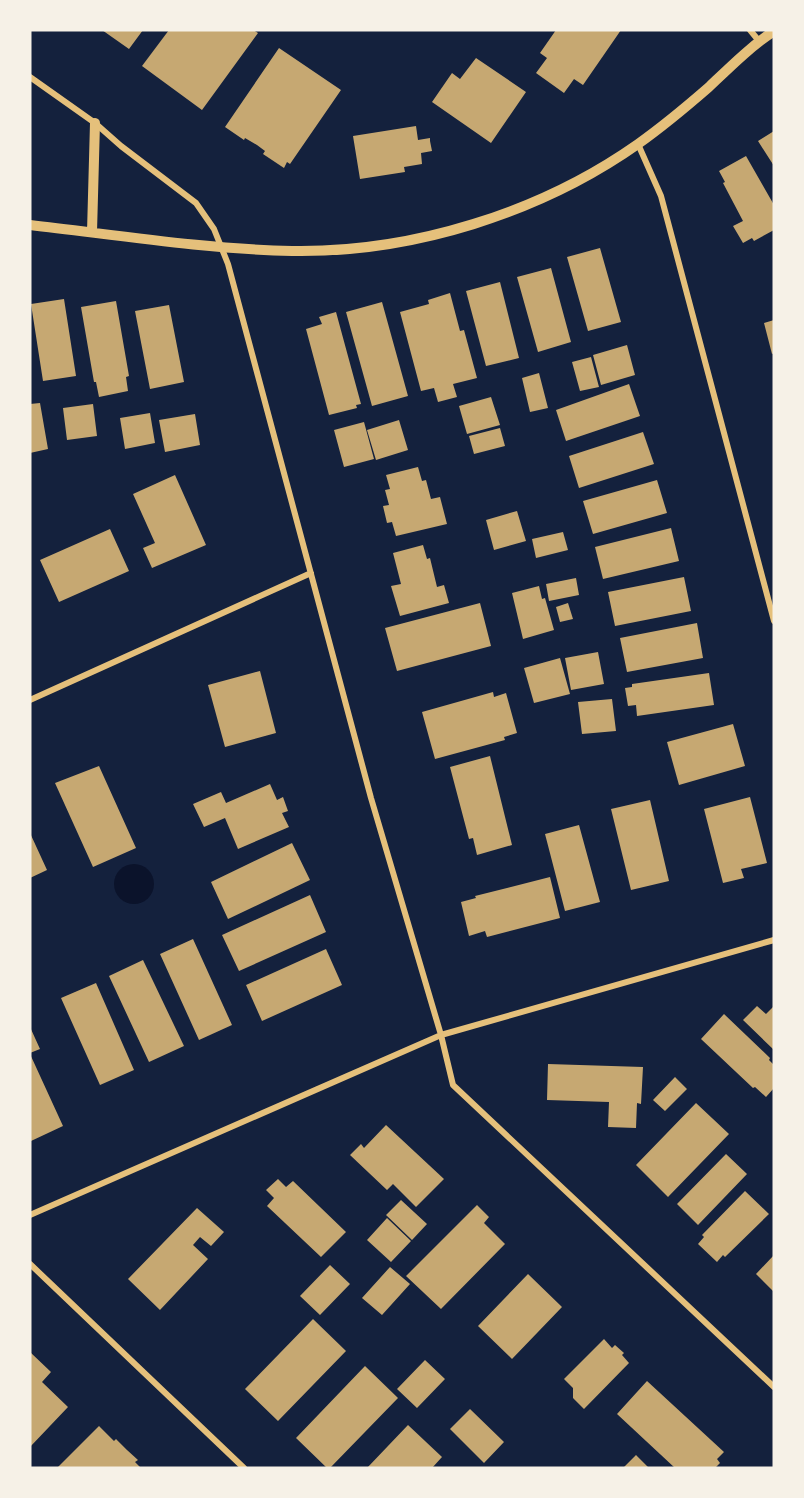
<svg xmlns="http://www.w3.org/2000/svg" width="804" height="1498" font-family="Cabin,sans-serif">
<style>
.water{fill:#0b132b}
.building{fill:#c6a872}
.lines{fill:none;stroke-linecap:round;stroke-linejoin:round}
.minor{stroke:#e5c07b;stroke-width:6}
.tertiary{stroke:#e5c07b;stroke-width:10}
</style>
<rect width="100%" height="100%" fill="#14213d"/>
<path class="water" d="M114 884a20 20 0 1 1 40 0a20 20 0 1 1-40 0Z"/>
<path class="building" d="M102,30H143L129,49Z
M169,30H253L258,33L202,110L142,66Z
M556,30H621L583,85L574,79L564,93L536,73L547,58L540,53Z
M279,48L341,90L290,164L287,162L284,168L263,154L265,151L257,145L245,138L244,140L225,127Z
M476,58L526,92L491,143L432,102L452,73L460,79Z
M416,126L418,140L430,138V141L432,151L421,153L422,164L404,167L405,172L360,179L353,136Z
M774,131V166L758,141Z
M746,156L774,205V230L754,241L752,238L743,243L733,226L743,221L723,183L725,182L719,171Z
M600,248L621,322L588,331L567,257Z
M551,268L571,342L538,352L517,277Z
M500,282L519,358L486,366L466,291Z
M450,293L460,331L464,330L477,378L453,384L457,397L438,402L434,388L421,391L400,312L429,304L428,300Z
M64,299L76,376L43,381L31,304Z
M116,301L129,376L126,377L128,391L99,397L96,382H94L81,307Z
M382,302L408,396L372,406L346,312Z
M169,305L184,382L150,389L135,311Z
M336,312L361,404L356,405L357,408L329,415L306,329L322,324L319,317Z
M774,320V353L772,354L764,323Z
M627,345L635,375L601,385L593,355Z
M591,357L599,387L580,391L572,362Z
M539,373L548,408L530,412L522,378Z
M629,384L640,416L566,441L556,410Z
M491,397L500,425L467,434L459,406Z
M40,403L48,449L30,453V404Z
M93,404L97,436L67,440L63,408Z
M150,413L155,443L125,449L120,418Z
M195,414L200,445L165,452L159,420Z
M399,420L408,450L376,460L367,430Z
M364,422L374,459L344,467L334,430Z
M500,428L505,446L474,454L469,436Z
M643,432L654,464L579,488L569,456Z
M418,467L422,481L426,480L431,499L440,497L447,524L396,536L392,522L387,523L383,506L389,505L385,490L390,489L386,475Z
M175,475L206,545L152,568L143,548L155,543L133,494Z
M657,480L667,513L593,534L583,501Z
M517,511L526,541L494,550L486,520Z
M671,528L679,561L603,579L595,547Z
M110,529L129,571L59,602L40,560Z
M563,532L568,550L536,558L532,539Z
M423,545L427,559L430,558L437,587L444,585L449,603L400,616L391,586L401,584L393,553Z
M684,577L691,611L615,626L608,592Z
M576,578L579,595L549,601L546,584Z
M539,586L542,599L545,598L554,630L523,639L512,593Z
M480,603L491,646L397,671L385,628Z
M568,603L573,619L560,622L556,607Z
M697,623L703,658L627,672L620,638Z
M598,652L604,684L571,690L565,658Z
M560,658L570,694L534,703L524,668Z
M260,671L276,733L225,747L208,685Z
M709,673L714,705L637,716L636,705L628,706L625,688L632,687V684Z
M493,692L494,697L506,693L517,733L504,737L505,740L435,759L422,712Z
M612,699L616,731L582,734L578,702Z
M733,724L745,766L679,785L667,742Z
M490,756L512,845L477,855L473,838L469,839L450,767Z
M99,766L136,848L93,867L55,783Z
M270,784L277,800L283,797L288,811L282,813L289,827L238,849L225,818L204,827L193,804L221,792L226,803Z
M750,797L767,863L741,869L744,878L723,883L704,809Z
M650,800L669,881L631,890L611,809Z
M579,825L600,902L565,911L545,834Z
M30,833L47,870L30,878Z
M292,843L310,880L228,919L211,882Z
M550,877L560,918L487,937L485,931L469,936L461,902L476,898L475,896Z
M310,895L326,932L239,971L222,935Z
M193,939L232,1025L199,1040L160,954Z
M326,949L342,985L262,1021L246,985Z
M143,960L184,1046L149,1062L109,976Z
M96,983L134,1070L100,1085L61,998Z
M757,1006L766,1014L774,1006V1050L743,1020Z
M724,1014L770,1058L769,1060L774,1065V1088L766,1097L755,1087L753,1088L701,1039Z
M30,1027L40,1049L30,1053Z
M30,1054L63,1126L31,1141L30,1140Z
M548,1064L643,1067L641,1104L637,1103L636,1128L608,1127L609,1102L547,1100Z
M675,1077L687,1089L665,1111L653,1100Z
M696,1103L729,1134L668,1197L636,1165Z
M386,1125L444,1179L416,1207L393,1184L387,1190L350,1155L361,1144L364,1148Z
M726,1154L747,1174L698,1225L677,1204Z
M278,1179L286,1187L293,1181L346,1232L321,1257L267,1206L274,1198L266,1190Z
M745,1191L769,1214L725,1257L723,1255L717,1262L698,1244L704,1237L702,1235Z
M401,1200L427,1224L412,1240L386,1215Z
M477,1205L489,1217L484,1223L505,1244L441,1309L406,1276Z
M197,1208L224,1232L211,1246L200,1237L193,1245L208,1259L160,1310L128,1279Z
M387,1218L411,1241L391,1262L367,1240Z
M774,1255V1292L756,1274Z
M330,1265L350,1284L320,1315L300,1296Z
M390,1267L410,1284L382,1315L362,1298Z
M528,1274L562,1307L512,1359L478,1326Z
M313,1319L346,1351L278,1421L245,1389Z
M604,1339L612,1348L615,1345L624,1353L622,1355L629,1363L584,1409L573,1398V1388L564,1379Z
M30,1352L51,1372L42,1382L68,1407L30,1447Z
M425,1360L445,1379L417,1408L397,1389Z
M365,1366L398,1398L330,1468H327L296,1438Z
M647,1381L724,1452L717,1459L720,1463L715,1468H675L617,1414Z
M470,1409L504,1442L484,1463L450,1429Z
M408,1425L442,1457L432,1468H367Z
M99,1426L114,1441L116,1439L127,1450L138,1460L135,1462L141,1468H57Z
M636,1455L649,1468H623Z"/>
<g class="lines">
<path class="minor" d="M750,30L759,41
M30,77L95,123L121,146L196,203L214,229L228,264L371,798L441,1035L453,1085L774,1387
M638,144L661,196L774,621
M30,700L311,573
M30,1215L441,1035L774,940
M30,1264L244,1468"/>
<path class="tertiary" d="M30,225C117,235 205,249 292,251C412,253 540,213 638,144C662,127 686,107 709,87C730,67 750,47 774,31
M92,232L95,123"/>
</g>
<rect width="804" height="1498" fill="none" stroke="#f6f1e7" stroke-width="63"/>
</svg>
